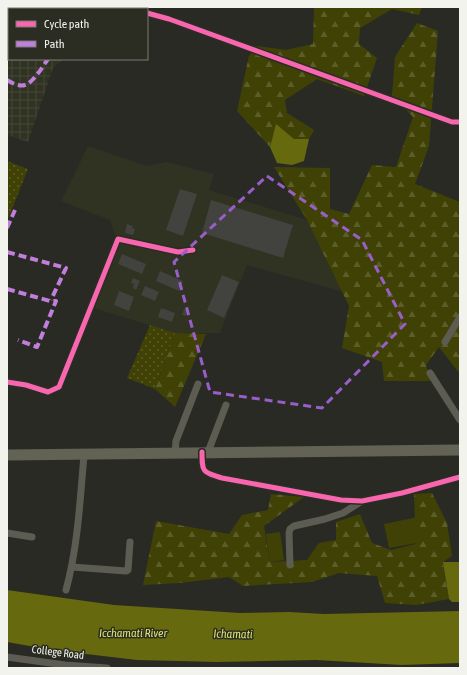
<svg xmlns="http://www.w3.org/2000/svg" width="467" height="675" font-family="'Asap Condensed',sans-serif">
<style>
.built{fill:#303222}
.industrial{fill:url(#industrial-grid)}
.grass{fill:url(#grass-dots)}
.forest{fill:url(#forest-firs)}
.pitch{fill:#404205}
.water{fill:#66690e}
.building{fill:#42423e}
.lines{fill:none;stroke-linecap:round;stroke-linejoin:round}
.minor{stroke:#5c5c52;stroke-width:7}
.trunk{stroke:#626354;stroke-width:11}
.quiet{stroke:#c07fdc;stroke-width:4;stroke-dasharray:8 4;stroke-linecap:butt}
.cycleway-casing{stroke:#2b2c22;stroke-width:8}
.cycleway{stroke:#f766af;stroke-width:5}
.marked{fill:none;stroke:#995eca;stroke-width:3;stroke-dasharray:8 5;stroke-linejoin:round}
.labels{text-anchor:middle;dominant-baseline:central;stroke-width:3;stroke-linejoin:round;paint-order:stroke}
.street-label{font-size:11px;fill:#f2f3ec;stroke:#2b2c22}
.water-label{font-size:12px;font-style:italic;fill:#dae16c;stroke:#2b2c22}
</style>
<defs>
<pattern id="industrial-grid" width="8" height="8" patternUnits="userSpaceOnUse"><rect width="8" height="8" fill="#303222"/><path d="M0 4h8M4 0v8" fill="none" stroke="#444638"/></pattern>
<pattern id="grass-dots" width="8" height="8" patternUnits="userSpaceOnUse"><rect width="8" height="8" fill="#404205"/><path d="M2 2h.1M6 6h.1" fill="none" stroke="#5c5e2a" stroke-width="1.8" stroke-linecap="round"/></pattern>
<pattern id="forest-firs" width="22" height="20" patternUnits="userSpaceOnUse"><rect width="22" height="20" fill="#404205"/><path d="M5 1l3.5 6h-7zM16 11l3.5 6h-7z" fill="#5c5e2a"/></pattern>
</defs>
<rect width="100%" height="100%" fill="#292a24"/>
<path class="built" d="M88,146L147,166L167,162L214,174L209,190L307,220L343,292L247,265L220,333H175L87,306L115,236L110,220L61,201Z"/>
<path class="industrial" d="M7,7H117V9H9V59H63L53,68L28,142L7,135Z"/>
<path class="grass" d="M7,161L28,169L7,221Z
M150,325L175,333L155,389L127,378Z"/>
<path class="forest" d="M314,7H422L419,15L392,9L360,28L359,44L377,58L364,96L317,79L285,100L287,113L314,130L309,139H294L276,125L270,147L237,111L249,56L257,46L286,50L313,44Z
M417,23L438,31L429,146L415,184L460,202V374L439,347L426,365L431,381H384L382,362L342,348L349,306L307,220L274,167L330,168V209L349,214L372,165L396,167L413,117L392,95L395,57Z
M175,333L206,334L175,407L155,389Z
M432,493L447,523L452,556L443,562L449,599L416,605L385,603L377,576L339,573L312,582L243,586L229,577L180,583L143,585L156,521L229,534L242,515L268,510L271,494L304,497L264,526L270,562L307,560L319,543L336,540V522L360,514L372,543L391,550L416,544L414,494Z"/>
<path class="pitch" d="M418,517L423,542L389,548L384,524Z
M280,532L284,560L270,562L266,534Z"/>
<path class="water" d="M276,124L294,139H309L304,161L292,165L277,163L270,147Z
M443,562H460V602H452L449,599Z
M7,590L114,605L240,613L289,612L324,614L460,611V663L402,665L316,660L217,662L137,660L52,650L7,642Z"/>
<path class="building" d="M180,189L197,194L183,236L166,230Z
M211,200L293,225L283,258L202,233Z
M127,224L133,226L132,228L135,229L133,235L125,233Z
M122,254L146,264L142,274L118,264Z
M160,271L183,281L179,291L156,281Z
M222,275L239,282L224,318L207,310Z
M133,278L140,281L136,290L133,288L134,284L131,283Z
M145,286L159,292L155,301L141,295Z
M119,291L134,297L129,311L114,305Z
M161,308L175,313L172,322L158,317Z
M184,309L188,311L186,316L182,315Z"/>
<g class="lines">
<path class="minor" d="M147,13L169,19L452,122H460
M445,342L460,317
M430,373L460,420
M7,382L26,385L48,392L59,387L118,239L178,252L193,250
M202,452C202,472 202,472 222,478L341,500L362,501L402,493L460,477
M208,452L226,405
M175,453L176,441L198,384
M7,533L32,537
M290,565L289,533L290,529L294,526L325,519L343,513L362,501
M72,567L126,571L128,570L130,542
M66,590C78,546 80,500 84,455
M7,657L65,665L107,668"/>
<path class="trunk" d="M7,455L460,450"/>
<path class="quiet" d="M63,7V9
M7,80C12,83 19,87 25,85C33,83 43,66 48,59
M7,228L15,210
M7,252L66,268L51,300
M7,289L50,301H56L37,347L18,340"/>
<defs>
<path id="cycleway" d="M147,13L169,19L452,122H460
M7,382L26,385L48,392L59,387L118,239L178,252L193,250
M202,452C202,472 202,472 222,478L341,500L362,501L402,493L460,477"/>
</defs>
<use href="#cycleway" class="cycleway-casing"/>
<use href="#cycleway" class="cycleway"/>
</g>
<path class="marked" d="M267,176L362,240L405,324L322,408L210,392L174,262Z"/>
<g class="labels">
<g class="street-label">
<text transform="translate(58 652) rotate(7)">College Road</text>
</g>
<g class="water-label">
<text x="133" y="633">Icchamati River</text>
<text transform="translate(233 634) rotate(1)">Ichamati</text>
</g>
</g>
<rect width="467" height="675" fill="none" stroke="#f2f3ec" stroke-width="16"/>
<rect x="8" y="8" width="140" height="52" fill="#2b2c22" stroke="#7b7c73"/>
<rect x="16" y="21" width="20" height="6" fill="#f766af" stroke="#7b7c73"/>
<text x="44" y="28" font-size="12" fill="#f2f3ec">Cycle path</text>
<rect x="16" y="41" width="20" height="6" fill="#c07fdc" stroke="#7b7c73"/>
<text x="44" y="48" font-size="12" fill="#f2f3ec">Path</text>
</svg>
